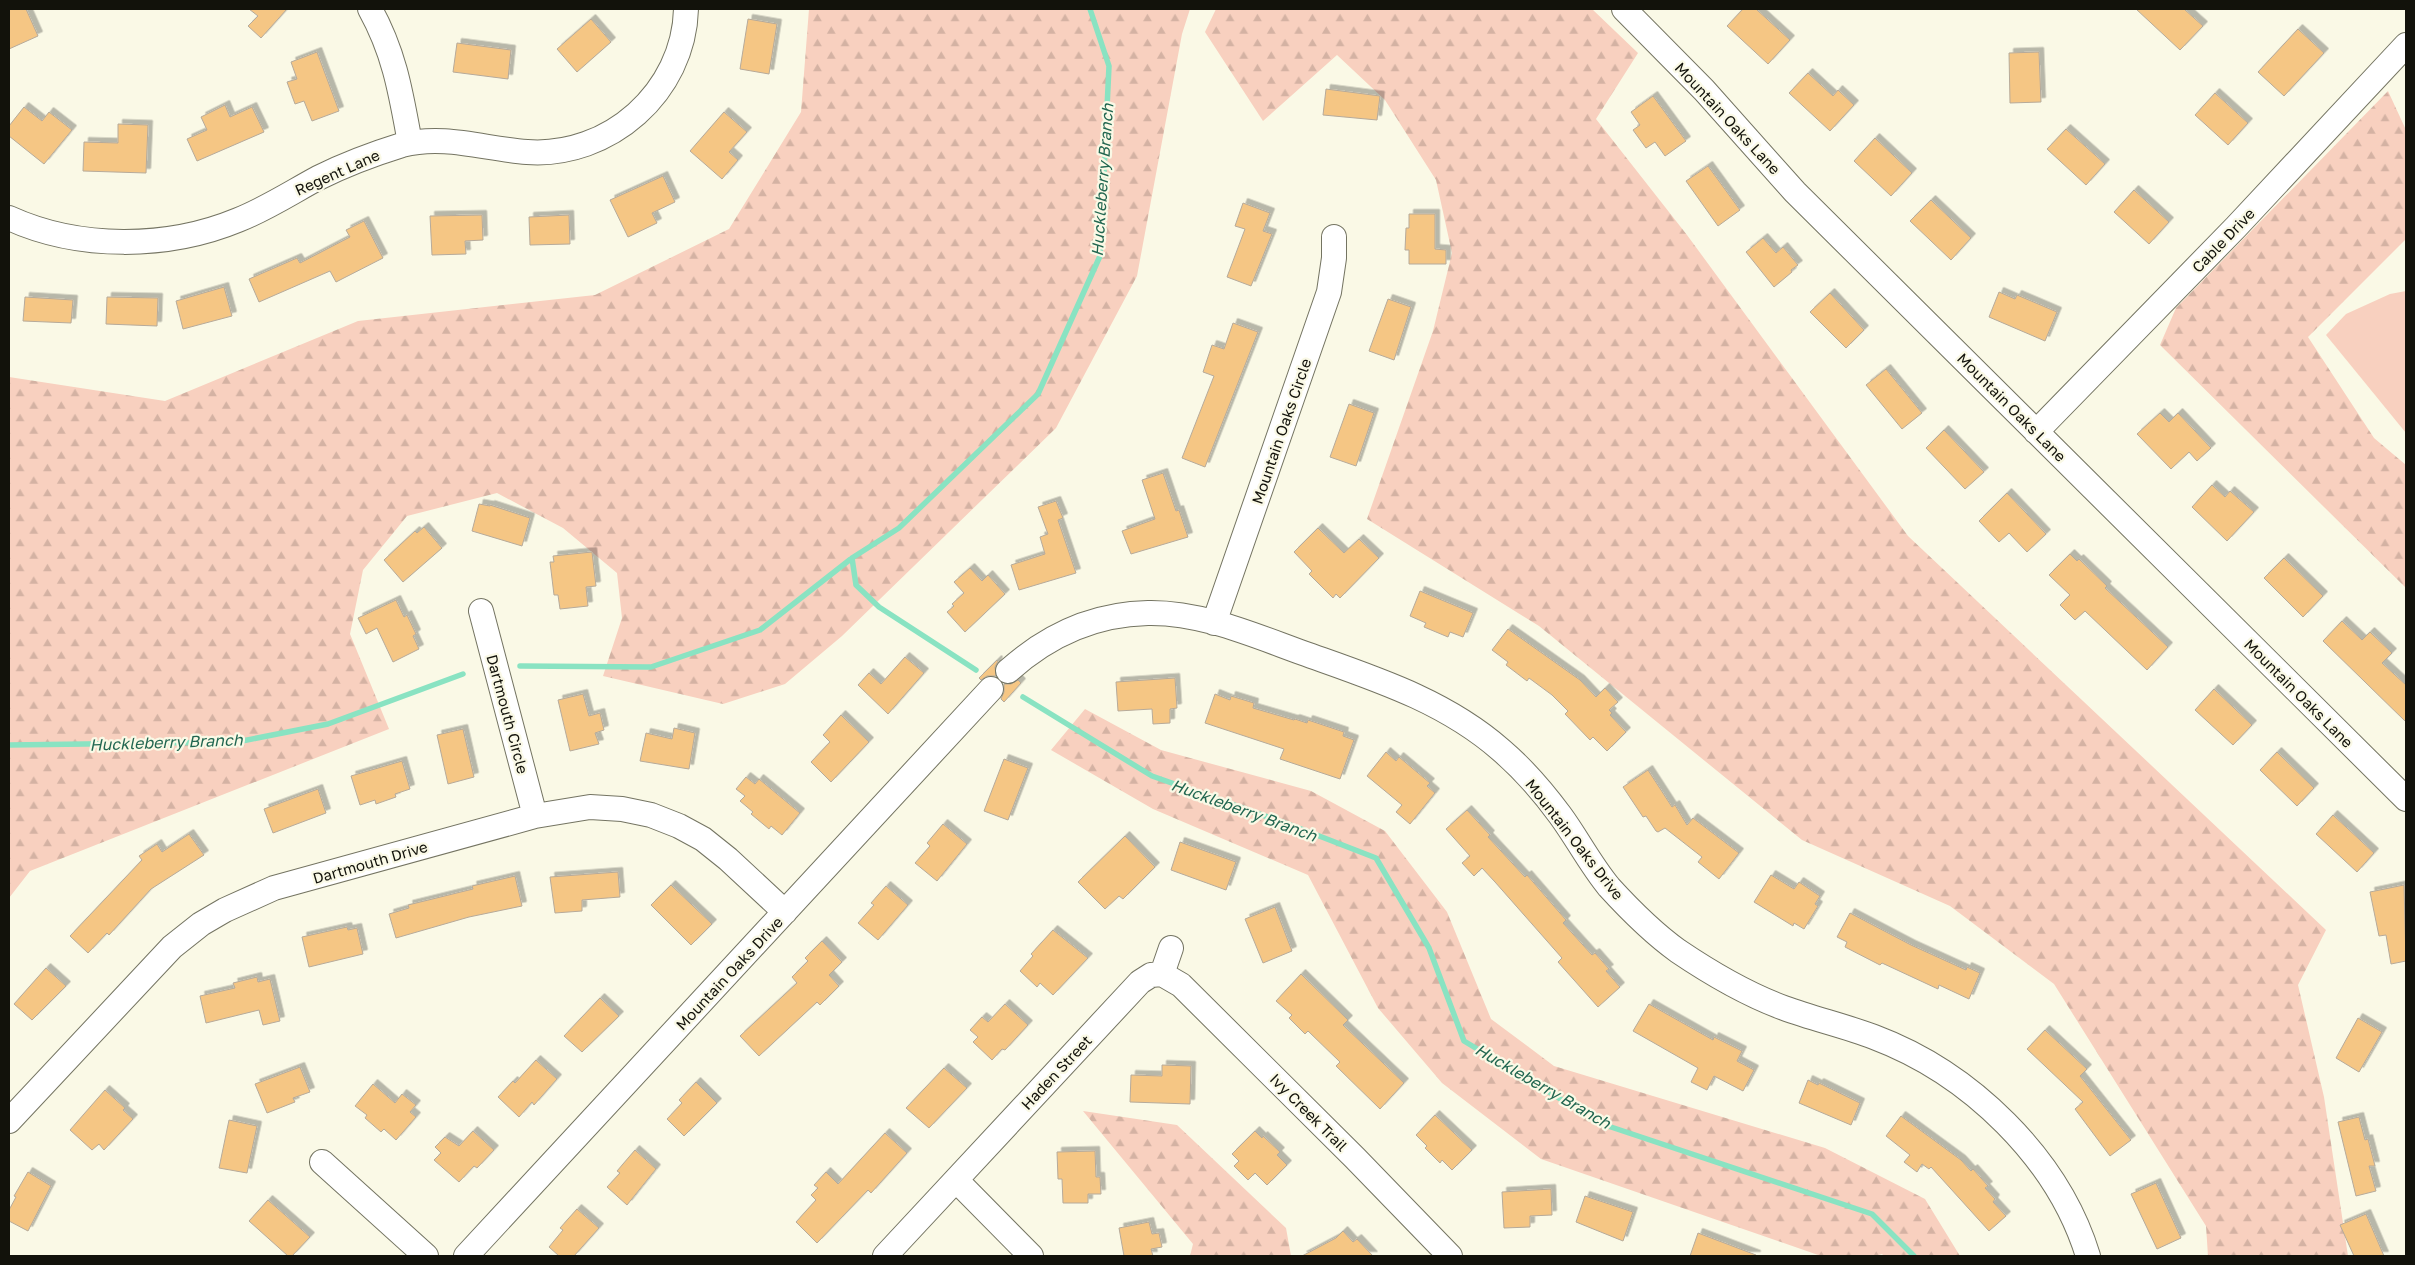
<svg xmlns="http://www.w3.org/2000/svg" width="2415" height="1265" font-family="'Golos Text',sans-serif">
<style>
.forest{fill:url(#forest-firs)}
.pitch{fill:#f8d0bf}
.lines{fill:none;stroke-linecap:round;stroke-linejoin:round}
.stream{stroke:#89e3c2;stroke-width:5.5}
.building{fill:#f5c684;stroke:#b6aa9a;filter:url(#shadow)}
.minor-casing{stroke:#747462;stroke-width:26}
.minor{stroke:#fff;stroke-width:24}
.labels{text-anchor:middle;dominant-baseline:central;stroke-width:4.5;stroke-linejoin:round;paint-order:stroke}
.street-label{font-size:15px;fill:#12120b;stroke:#faf9e6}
.water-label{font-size:16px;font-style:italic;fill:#216650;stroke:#faf9e6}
</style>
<defs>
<pattern id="forest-firs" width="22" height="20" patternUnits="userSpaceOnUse" patternTransform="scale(1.25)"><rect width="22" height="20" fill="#f8d0bf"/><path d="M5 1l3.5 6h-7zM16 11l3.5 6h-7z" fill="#d4b2a3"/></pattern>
<filter id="shadow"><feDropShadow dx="4.5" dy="-4.5" stdDeviation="0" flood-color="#0004"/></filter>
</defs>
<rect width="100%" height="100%" fill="#faf9e6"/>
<path class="forest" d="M809,9H1190L1182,34L1137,276L1056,428L842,636L785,684L723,704L603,676L622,618L617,573L563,528L497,493L407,516L363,570L350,634L389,729L30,871L9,898V377L165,401L358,321L595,295L729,229L801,112Z
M1216,9H1592L1638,53L1596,119L1687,235L1908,536L2326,930L2298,985L2324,1097L2348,1256H2208L2206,1226L2054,984L1950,906L1802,840L1539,626L1367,519L1433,331L1452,253L1436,180L1385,100L1337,55L1263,121L1205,32Z
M2388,91L2406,130V239L2308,337L2374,438L2406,465V588L2160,345L2176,308Z
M1085,709L1161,750L1311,791L1385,831L1447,912L1491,1019L1554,1066L1825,1148L1925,1199L1960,1256H1884L1882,1254L1875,1256H1821L1541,1159L1442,1083L1378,1008L1308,875L1153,809L1051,750Z
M1083,1111L1177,1125L1286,1228L1291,1256H1190L1193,1244Z"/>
<path class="pitch" d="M2406,291V433L2326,335L2346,314L2390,294Z"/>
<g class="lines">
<path class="stream" d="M852,558L856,585L879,607L976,670
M520,666L651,667L760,630L852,558L899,528L1038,394L1100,256L1109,66L1090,9
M1023,697L1152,776L1296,827L1376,858L1429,948L1464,1041L1602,1124L1872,1214L1914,1256
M9,745L237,742L328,724L463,674"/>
</g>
<path class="building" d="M9,9H26L38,36L9,49Z
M249,9H287L261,38L248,26L258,16Z
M1743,9H1756L1790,40L1768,64L1727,26Z
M2136,9H2184L2203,26L2180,50Z
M591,19L611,42L577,72L557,49Z
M748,19L777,24L769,74L740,69Z
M2298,29L2324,53L2284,96L2258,72Z
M457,43L511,50L508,79L453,72Z
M317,52L339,111L312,121L304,101L295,104L287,82L297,79L291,62Z
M2039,52L2041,102L2010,103L2009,53Z
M1808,73L1833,96L1838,90L1854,105L1830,131L1789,93Z
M1326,89L1380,96L1377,120L1323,115Z
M2215,93L2248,123L2228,145L2195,115Z
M1653,96L1686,141L1665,156L1655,142L1646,148L1633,130L1640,125L1631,112Z
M225,105L230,117L252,107L264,132L197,161L187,139L207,130L201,117Z
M24,107L42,121L49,112L72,130L44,164L9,136V126Z
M724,112L747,132L729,152L738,160L722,179L690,151Z
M118,124L148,125L146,173L83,171L84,142L118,143Z
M2066,129L2105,164L2086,185L2047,149Z
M1875,138L1912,173L1891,196L1854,161Z
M1708,166L1740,210L1718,226L1686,181Z
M663,176L675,202L652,213L657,223L628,237L610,200Z
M2134,190L2169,222L2149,244L2114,212Z
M1931,200L1971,238L1951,260L1910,221Z
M1243,203L1270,213L1263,231L1272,234L1251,286L1227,277L1245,229L1235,226Z
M1409,214H1435V249L1446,250V264H1409V250H1405L1406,228H1409Z
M482,215L483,240L465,241L466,254L432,255L430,216Z
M569,215L570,244L530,245L529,217Z
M364,221L383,258L336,282L330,271L259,302L249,279L297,258L300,263L350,237L346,230Z
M1763,238L1776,253L1783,247L1798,265L1791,270L1792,272L1774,287L1746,252Z
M224,287L232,316L183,329L176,301Z
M1999,292L2015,299L2017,295L2057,312L2045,341L1989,317Z
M1830,293L1864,330L1846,348L1810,312Z
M25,297L73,300L71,323L23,321Z
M107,297L158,298L157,326L106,324Z
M1388,299L1411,307L1394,360L1369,351Z
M1233,323L1258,332L1205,467L1182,458L1214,376L1203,372L1212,345L1224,349Z
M1886,369L1922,413L1902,429L1866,385Z
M1349,404L1374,413L1356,466L1330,457Z
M2160,413L2169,422L2178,413L2211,448L2197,461L2189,452L2171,469L2137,434Z
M1944,430L1984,472L1965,489L1926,448Z
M1163,473L1176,511L1179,510L1188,537L1131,554L1122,531L1155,519L1142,480Z
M2212,485L2225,497L2230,491L2254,512L2227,541L2192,507Z
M2007,493L2046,534L2027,552L2009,533L1999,542L1979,521Z
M1056,501L1063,518L1058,520L1076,573L1019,590L1011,565L1045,554L1040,537L1048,534L1038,507Z
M479,504L490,506V505L530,518L522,546L472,531Z
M424,527L442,548L403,582L384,560L415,531L417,533Z
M1318,528L1344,553L1359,539L1379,558L1340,598L1336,594L1333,598L1309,574L1312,571L1294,552Z
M592,552L596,586L586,587L588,606L560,609L558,595H554L550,562H554L553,556Z
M2070,554L2077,561L2079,559L2107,586L2105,588L2168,647L2147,670L2085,611L2075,620L2060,605L2070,595L2049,575Z
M2284,558L2323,596L2303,617L2264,578Z
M970,568L982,581L988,575L1005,594L965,632L947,612L954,606L952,604L964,593L954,582Z
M1420,591L1473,613L1463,637L1450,632L1448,637L1424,627L1426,623L1410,616Z
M396,600L404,617L407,615L416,634L413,636L419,649L393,662L377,628L366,634L358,618Z
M2342,621L2362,640L2370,632L2392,653L2382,663L2406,685V722L2323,641Z
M1508,629L1580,680L1596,697L1605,688L1618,702L1609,710L1612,713L1610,715L1626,732L1607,751L1593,737L1590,740L1565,714L1568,711L1552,695L1529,678L1527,681L1506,665L1508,662L1492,650Z
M905,657L924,673L888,714L858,685L869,673L881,684Z
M997,660L998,661L995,667L996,676H987L981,680L979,678Z
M1175,678L1177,708L1170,709V723L1153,724L1152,709L1118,711L1116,682Z
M1018,680L1021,683L1004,702L1001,699L1004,692V684H1011Z
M2214,689L2252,725L2233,745L2195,710Z
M583,694L589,716L600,713L604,730L595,733L599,744L570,751L558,700Z
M1215,694L1230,700L1231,696L1254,703L1253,708L1294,720L1295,719L1307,723L1308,720L1344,732L1343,736L1354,740L1340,779L1280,759L1284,749L1205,723Z
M841,715L869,742L831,782L811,762L830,742L823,735Z
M674,728L695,733L689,769L640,761L646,733L672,739Z
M463,729L474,777L448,784L437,735Z
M1386,752L1396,761L1399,757L1430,783L1427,786L1435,793L1410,824L1396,812L1402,805L1367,776Z
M2277,752L2314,788L2297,806L2260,770Z
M1004,759L1028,768L1008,820L984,811Z
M402,761L410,789L395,794L396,797L376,804L375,800L360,805L351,776Z
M1648,770L1672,807L1675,805L1687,825L1693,818L1739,853L1719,879L1698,862L1702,857L1665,828L1658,832L1656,831L1646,816L1643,817L1623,787Z
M746,777L755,784L759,779L800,813L782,835L771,826L769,829L751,814L753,812L740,801L745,796L736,789Z
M318,789L326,813L273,833L264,809Z
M1467,810L1490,835L1488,837L1525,877L1527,875L1566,920L1563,923L1592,955L1595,953L1609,969L1606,971L1620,987L1598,1007L1558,962L1562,958L1495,882L1482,868L1474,876L1462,863L1470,856L1446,829Z
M2333,815L2374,853L2357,872L2316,834Z
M943,824L967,844L937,881L915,863L930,846L927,843Z
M189,834L204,855L151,889L109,935L107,933L88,953L70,936L142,860L139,856L157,844L162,852Z
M1125,836L1155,867L1123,899L1119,896L1105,909L1078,882Z
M1180,842L1236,862L1226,890L1171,870Z
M618,872L620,897L582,900V911L555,913L550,877Z
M1771,875L1794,889L1799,882L1820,896L1815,904L1818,906L1804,929L1794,923L1793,926L1754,902Z
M515,876L522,906L469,917L396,938L389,914L409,908L408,905L473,889L472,886Z
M671,885L712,924L691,945L651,905Z
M2404,885L2406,961L2391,964L2386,935L2379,936L2370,892Z
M886,886L908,905L878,940L858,923L874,905L871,903Z
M1275,907L1292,951L1263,963L1245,919Z
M1850,913L1911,945L1966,970L1967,967L1980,973L1969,999L1939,985L1938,989L1882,963L1880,965L1845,947L1847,942L1837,937Z
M347,927L348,930L357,928L363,954L309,967L302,937Z
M1053,930L1088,958L1053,995L1040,983L1037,987L1020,971L1033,956L1031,954Z
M822,941L842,962L829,975L839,986L820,1005L817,1002L759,1056L740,1036L797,983L792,977L808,961L805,958Z
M46,968L66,986L32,1020L14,1004Z
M1301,974L1348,1020L1343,1025L1404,1083L1380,1109L1336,1066L1340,1062L1308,1031L1305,1034L1289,1018L1292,1015L1276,1001Z
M257,977L258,982L270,979L280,1021L263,1025L259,1010L206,1023L200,996L235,988L233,983Z
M600,998L619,1016L582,1052L564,1036Z
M1005,1004L1028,1025L1005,1050L1002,1049L992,1060L973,1042L978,1037L970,1030L982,1017L988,1022Z
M1649,1004L1713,1040L1714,1037L1742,1051L1737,1061L1754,1070L1743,1091L1714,1076L1707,1090L1691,1082L1698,1068L1633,1031Z
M2358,1018L2382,1032L2359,1072L2336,1058Z
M2045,1030L2087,1069L2080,1076L2131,1140L2110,1156L2075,1109L2083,1102L2027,1049Z
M536,1060L557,1079L534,1105L532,1102L519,1117L498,1097L513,1081L515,1083Z
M1162,1065L1191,1066L1190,1104L1130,1102L1131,1075L1162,1076Z
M300,1067L310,1092L293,1098L295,1102L267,1113L255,1084Z
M944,1068L967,1088L929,1128L906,1108Z
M1808,1080L1818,1085L1819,1083L1860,1103L1851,1125L1799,1103Z
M696,1082L717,1103L684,1136L667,1119L682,1103L679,1100Z
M373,1084L395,1103L402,1094L416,1105L410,1112L416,1117L396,1140L384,1129L381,1132L365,1118L367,1115L355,1106Z
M105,1090L125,1108L123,1110L133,1119L104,1150L99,1144L92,1150L70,1130Z
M1435,1115L1472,1150L1452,1170L1442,1160L1440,1163L1425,1148L1427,1146L1416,1135Z
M1901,1116L1961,1160L1971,1171L1973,1169L1988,1186L1985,1188L1995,1199L1993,1202L2006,1216L1989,1231L1931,1167L1929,1169L1922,1164L1917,1172L1904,1162L1910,1155L1886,1136Z
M2359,1117L2365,1140L2368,1139L2375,1166H2369L2376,1191L2356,1196L2338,1122Z
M229,1120L257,1126L247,1173L219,1168Z
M473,1131L494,1150L477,1168L474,1166L459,1182L434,1160L441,1153L435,1147L445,1137L459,1146Z
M1255,1131L1262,1138L1263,1136L1280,1152L1277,1155L1287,1165L1267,1185L1255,1173L1248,1180L1234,1166L1239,1161L1232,1154Z
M885,1133L907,1153L871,1193L868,1190L817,1243L796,1222L816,1200L811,1195L818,1188L814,1185L826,1172L838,1184Z
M635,1150L656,1169L627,1205L607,1187L620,1173L617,1171Z
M1095,1151L1096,1177H1100L1101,1194H1088V1203H1063L1062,1179H1058L1057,1152Z
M28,1172L51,1186L28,1231L9,1221V1210L16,1197L14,1196Z
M2156,1183L2181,1238L2157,1249L2131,1194Z
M1551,1189L1552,1215L1530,1216V1227L1504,1228L1502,1192Z
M1585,1196L1633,1212L1623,1241L1576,1222Z
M268,1200L310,1237L292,1256H288L249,1221Z
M577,1209L599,1228L574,1256H559L549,1247L563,1230L560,1228Z
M2366,1214L2384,1256H2354L2340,1225Z
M1149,1222L1152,1234L1159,1233L1162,1247L1151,1249L1153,1256H1124L1119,1228Z
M1343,1231L1353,1242L1357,1239L1373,1256H1302L1336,1238Z
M1698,1233L1756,1255V1256H1690Z"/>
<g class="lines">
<defs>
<path id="minor" d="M370,9C395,54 401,94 410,143
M1624,9L1704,90L1795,192L2406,799
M9,218C79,250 168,249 238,220C266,209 292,192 318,178C346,164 373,154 402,145C444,134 485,149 527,152C609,158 684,92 686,9
M2036,432L2236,227L2406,45
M481,611L535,816
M1214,623L1329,292L1334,258V237
M1008,671C1048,635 1094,614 1148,613C1201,612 1253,635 1303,653C1373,678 1444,700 1501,750C1522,768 1543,792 1560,815C1577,838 1590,864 1609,887C1630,910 1653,933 1678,951C1712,974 1746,994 1784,1008C1814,1019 1845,1026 1874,1037C1970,1073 2058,1158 2088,1256
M1162,974L1181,985L1355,1158L1450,1256
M1162,974L1171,948
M9,1121L172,947L201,924L225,910L274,888L535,816L590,807L622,809L651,815L679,826L703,839L728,859L785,912
M322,1162L426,1256
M956,1180L1031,1256
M466,1256L991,689
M885,1256L1140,982L1151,975L1162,974"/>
</defs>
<use href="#minor" class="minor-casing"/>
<use href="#minor" class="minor"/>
</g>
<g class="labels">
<g class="street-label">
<text transform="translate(1728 118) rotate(47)">Mountain Oaks Lane</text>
<text transform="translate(337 172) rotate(-24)">Regent Lane</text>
<text transform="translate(2223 240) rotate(-46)">Cable Drive</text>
<text transform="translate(2012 407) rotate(45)">Mountain Oaks Lane</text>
<text transform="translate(1281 431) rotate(-71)">Mountain Oaks Circle</text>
<text transform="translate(2299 693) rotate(45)">Mountain Oaks Lane</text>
<text transform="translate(508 714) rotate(75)">Dartmouth Circle</text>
<text transform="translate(1575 839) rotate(52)">Mountain Oaks Drive</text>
<text transform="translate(370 862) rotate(-16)">Dartmouth Drive</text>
<text transform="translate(729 973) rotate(-47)">Mountain Oaks Drive</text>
<text transform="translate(1056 1072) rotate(-47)">Haden Street</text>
<text transform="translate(1309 1112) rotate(45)">Ivy Creek Trail</text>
</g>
<g class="water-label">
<text transform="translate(1102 180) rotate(-86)">Huckleberry Branch</text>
<text transform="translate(166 742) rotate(-2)">Huckleberry Branch</text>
<text transform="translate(1244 810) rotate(20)">Huckleberry Branch</text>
<text transform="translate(1543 1086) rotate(30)">Huckleberry Branch</text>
</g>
</g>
<rect width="2415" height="1265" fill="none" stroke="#12120b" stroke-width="20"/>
</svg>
